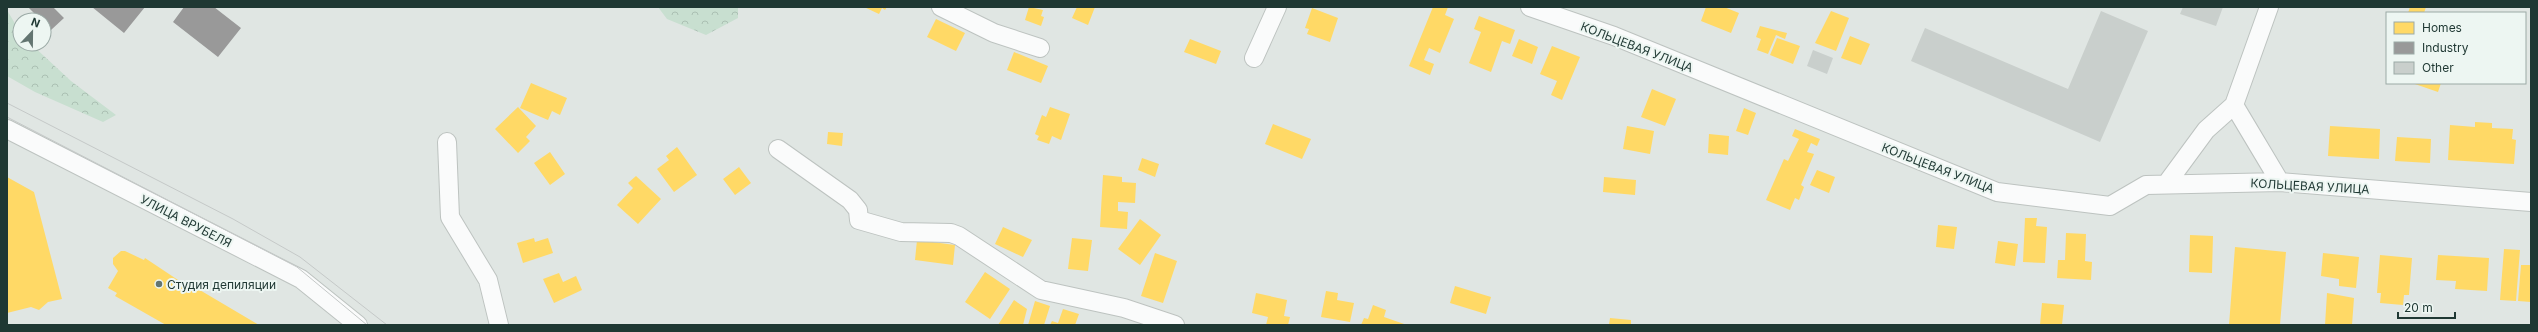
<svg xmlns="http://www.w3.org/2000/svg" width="2538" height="332" font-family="Inter,sans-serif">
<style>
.forest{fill:url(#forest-crowns)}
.homes{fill:#ffd966}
.industry{fill:#999}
.building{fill:#c9cfcc}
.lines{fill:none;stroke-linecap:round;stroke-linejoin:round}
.minor-casing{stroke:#bdc3c0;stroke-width:20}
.minor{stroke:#fafbfb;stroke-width:18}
.tram{stroke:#c5c9c8;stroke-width:1}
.poi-dot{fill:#637571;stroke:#edf6f2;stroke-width:1.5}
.labels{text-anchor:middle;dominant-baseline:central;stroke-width:4;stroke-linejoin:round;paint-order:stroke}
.street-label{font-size:12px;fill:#1f3833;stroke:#edf6f2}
.poi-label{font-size:12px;fill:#1f3833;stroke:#edf6f2;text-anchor:start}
</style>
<defs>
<pattern id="forest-crowns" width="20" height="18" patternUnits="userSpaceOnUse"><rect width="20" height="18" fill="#c8dfd0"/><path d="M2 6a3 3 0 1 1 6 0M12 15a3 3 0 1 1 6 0" fill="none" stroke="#abc0b3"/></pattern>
</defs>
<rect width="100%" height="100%" fill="#e0e6e3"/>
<path class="forest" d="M658,7H738V18L706,35L667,19Z
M7,10L20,32V44H31L71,81L116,115L103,122L35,92L7,76Z"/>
<path class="homes" d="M864,7H887L885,10L882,8L879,14Z
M1029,7L1043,10L1041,16L1044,17L1041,26L1025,20Z
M1077,7H1095L1088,25L1072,18Z
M1433,7H1448L1445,15L1454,19L1440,53L1429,48L1424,60L1434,64L1430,75L1409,66Z
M1706,7H1724L1739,13L1731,33L1701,21Z
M2410,7H2426L2424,13H2408Z
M1312,8L1338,18L1330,42L1307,34L1309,29L1305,28Z
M1831,11L1849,18L1836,51L1815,43Z
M1479,16L1515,30L1510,44L1502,41L1491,72L1469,63L1481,32L1474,29Z
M936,19L965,33L956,51L927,37Z
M1760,26L1787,33L1785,39L1776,35L1768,54L1757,50L1761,39L1756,37Z
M1850,36L1870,44L1861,65L1841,58Z
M1777,38L1800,46L1793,64L1770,55Z
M1190,39L1221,51L1216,64L1184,52Z
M1519,39L1538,47L1532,64L1512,56Z
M1552,46L1580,57L1562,100L1551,95L1557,81L1540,74Z
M1014,52L1048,66L1041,83L1007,70Z
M531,83L567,98L560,115L552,111L548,120L520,108Z
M2412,83H2441L2438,92Z
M1652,89L1676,99L1665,126L1641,117Z
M518,107L536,126L526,137L530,141L518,153L495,129Z
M1050,107L1070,114L1061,140L1052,136L1049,144L1037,140L1039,136L1035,134L1042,115L1046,117Z
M1744,108L1756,113L1748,135L1736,131Z
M2475,122L2492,123V128L2513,129L2512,139L2516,140L2514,164L2448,160L2450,125L2475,127Z
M1273,124L1311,139L1302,159L1265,144Z
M1627,126L1654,131L1650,154L1623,149Z
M2330,126L2380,129L2379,159L2328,156Z
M1795,129L1820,139L1817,146L1811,143L1807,152L1814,154L1801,185L1804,187L1799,200L1795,198L1790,210L1766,200L1784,159L1788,161L1799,139L1792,136Z
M828,132L843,133L842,146L827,144Z
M1709,134L1729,136L1728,155L1708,153Z
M2397,137L2431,139L2430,163L2395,161Z
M677,147L697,175L674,192L657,169L669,160L666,156Z
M550,152L565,174L550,185L534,163Z
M1142,158L1159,164L1155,177L1138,170Z
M739,167L751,183L735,195L723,179Z
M1817,170L1835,177L1829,193L1810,185Z
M1103,175L1122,177V182L1136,183L1135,203L1118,202V211L1128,212L1127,229L1100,227Z
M636,176L661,199L638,224L617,205L633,188L628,183Z
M7,177L34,192L62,299L48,302L39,310L31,307L7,313Z
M1604,177L1636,180L1635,195L1603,192Z
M2025,218H2037L2036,226L2047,227L2045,263L2023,262Z
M1140,219L1161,235L1140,265L1118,249Z
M1938,225L1957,227L1954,249L1936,247Z
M1003,227L1032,240L1023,257L995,244Z
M2066,233L2086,234L2085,261L2092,262L2091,280L2057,278L2058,260H2065Z
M2190,235L2213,236L2212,273L2189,272Z
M534,238L535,242L548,238L553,253L523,263L517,243Z
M1072,238L1092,240L1088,271L1068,269Z
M917,240L955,245L953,265L915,260Z
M1998,241L2018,244L2015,266L1995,263Z
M2235,247L2286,252L2280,325H2229Z
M2504,249L2520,250L2516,301L2500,300Z
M121,251H125L144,260L145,258L178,280L192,288L193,286L259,325H166L115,296L117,293L108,288L118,271L113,264V258Z
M1155,253L1177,261L1163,303L1141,296Z
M2323,253L2359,257L2356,288L2339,286V279L2321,276Z
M2380,255L2412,258L2409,295H2404L2403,305L2380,303L2381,293H2377Z
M2438,255L2489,258L2487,291L2455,289L2456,281L2436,280Z
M2521,265H2531V302L2518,301Z
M985,272L1010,289L990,319L965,302Z
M559,273L563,282L576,276L582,290L554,303L543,279Z
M1455,286L1491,297L1486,314L1450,303Z
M1326,291L1338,293L1337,300L1354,303L1350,322L1321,317Z
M1256,293L1287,300L1284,316L1290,317L1288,325H1266L1268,317L1252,313Z
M2327,293L2354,298L2352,325H2325Z
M1014,300L1027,309L1023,325H998Z
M1035,301L1050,306L1044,325H1028Z
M2042,303L2064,305L2062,325H2040Z
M1373,305L1386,310L1384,317L1407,325H1361L1364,318L1368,319Z
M1063,309L1079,314L1075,325H1050L1052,321L1058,323Z
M1610,318L1631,320V325H1609Z"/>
<path class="industry" d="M28,7H53L64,18L51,30L44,23V20H41Z
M92,7H145L124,33Z
M184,7H214L241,28L218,57L173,22Z"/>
<path class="building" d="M2183,7H2223L2216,26L2180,14Z
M2101,11L2148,31L2100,142L1911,61L1925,28L2068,89Z
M1813,50L1833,58L1827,74L1807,66Z"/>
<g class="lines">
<defs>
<path id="minor" d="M941,7L994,33L1040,48
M1530,7L1614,36L1997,192L2110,206L2146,185L2280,182L2531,202
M2269,7L2234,105L2280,182
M1254,58L1277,7
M7,129L301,279L358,325
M447,142L450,217L488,280L499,325
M778,149L850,200L858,210L859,220L901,232L951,233L959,236L1041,290L1124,308L1175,325
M2167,183L2206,130L2234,105"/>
</defs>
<use href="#minor" class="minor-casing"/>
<use href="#minor" class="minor"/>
<path class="tram" d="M7,103L233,219L300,257L387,325
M7,117L297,267L367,325"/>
</g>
<circle class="poi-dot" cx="159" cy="284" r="4"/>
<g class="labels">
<g class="street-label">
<text transform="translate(1637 47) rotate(21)">КОЛЬЦЕВАЯ УЛИЦА</text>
<text transform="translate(1938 168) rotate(21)">КОЛЬЦЕВАЯ УЛИЦА</text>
<text transform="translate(2310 186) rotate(3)">КОЛЬЦЕВАЯ УЛИЦА</text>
<text transform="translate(186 221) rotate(27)">УЛИЦА ВРУБЕЛЯ</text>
</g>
<g class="poi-label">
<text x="167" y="284">Студия депиляции</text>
</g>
</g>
<rect width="2538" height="332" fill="none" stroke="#1f3833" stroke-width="16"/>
<rect x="2386" y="12" width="140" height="72" fill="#edf6f2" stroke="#9baaa6"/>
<rect x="2394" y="22" width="20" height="12" fill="#ffd966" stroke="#9baaa6"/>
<text x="2422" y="32" font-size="12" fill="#1f3833">Homes</text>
<rect x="2394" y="42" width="20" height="12" fill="#999999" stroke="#9baaa6"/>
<text x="2422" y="52" font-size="12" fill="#1f3833">Industry</text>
<rect x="2394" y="62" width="20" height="12" fill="#c9cfcc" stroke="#9baaa6"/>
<text x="2422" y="72" font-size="12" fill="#1f3833">Other</text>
<g transform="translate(32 32) rotate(22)"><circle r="19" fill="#edf6f2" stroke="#9baaa6"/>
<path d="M0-3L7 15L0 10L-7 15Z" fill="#637571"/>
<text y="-6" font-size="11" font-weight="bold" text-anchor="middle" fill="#1f3833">N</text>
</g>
<path d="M2398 312v6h57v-6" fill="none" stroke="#1f3833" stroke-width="2"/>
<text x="2404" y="312" font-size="12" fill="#1f3833" stroke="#edf6f2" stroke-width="3" paint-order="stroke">20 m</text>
</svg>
